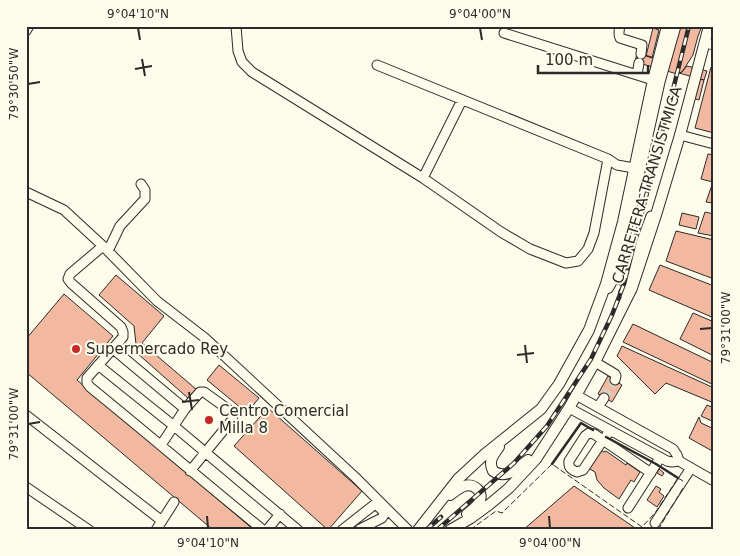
<svg xmlns="http://www.w3.org/2000/svg" width="740" height="556" font-family="'DejaVu Sans',sans-serif">
<style>
.building{fill:#f2b8a0;stroke:#2b2b2b}
.lines{fill:none;stroke-linecap:round;stroke-linejoin:round}
.minor-tunnel{stroke:#d3d1c4;stroke-width:9;stroke-dasharray:9 4.5;stroke-linecap:butt}
.minor-casing{stroke:#2b2b2b;stroke-width:11}
.major-casing{stroke:#2b2b2b;stroke-width:12}
.minor{stroke:#fdfbea;stroke-width:9}
.major{stroke:#fdfbea;stroke-width:10}
.rail-casing{stroke:#2b2b2b;stroke-width:4.5}
.rail{stroke:#fdfbea;stroke-width:2.5;stroke-dasharray:8;stroke-linecap:butt}
.fence{stroke:#2b2b2b;stroke-width:1;stroke-dasharray:6 2.5;stroke-linecap:butt}
.wall{stroke:#2b2b2b;stroke-width:2.5}
.ticks{fill:none;stroke:#2b2b2b;stroke-width:2}
.poi-dot{fill:#c62828;stroke:#fdfbea;stroke-width:2}
.labels{text-anchor:middle;dominant-baseline:central;stroke-width:4;stroke-linejoin:round;paint-order:stroke}
.street-label{font-size:15px;fill:#2b2b2b;stroke:#fdfbea}
.poi-label{font-size:15px;fill:#2b2b2b;stroke:#fdfbea;text-anchor:start}
.neatline{fill:none;stroke:#2b2b2b;stroke-width:2}
.ticks-label{font-size:12px;text-anchor:middle;fill:#2b2b2b}
</style>
<rect width="100%" height="100%" fill="#fdfbea"/>
<path class="building" d="M670,26H702L698,36L693,55L682,72L677,74L667,71Z
M653,28L659,30L652,58L646,56Z
M637,53L663,60L667,71L635,62Z
M687,66L707,71L704,80L679,73L682,72Z
M711,67L714,68V133L695,128Z
M699,79L704,80L699,100L693,98Z
M708,154L714,155V203L706,202L713,182L701,179Z
M705,212L714,214V236L698,233Z
M682,213L699,217L696,229L679,225Z
M676,231L714,240V279L666,261Z
M660,265L714,286V318L649,290Z
M116,275L164,316L142,343L197,390L189,399L137,353L134,326L99,295Z
M64,294L113,336L77,380L254,530H213L26,372V339Z
M693,313L714,322V356L680,339Z
M633,324L714,363V385L623,342Z
M622,346L714,388V403L666,383L655,394L617,356Z
M219,365L259,398L247,413L207,380Z
M608,376L622,385L612,402L598,394Z
M707,405L714,408V422L701,416Z
M268,408L362,491L328,530L234,446Z
M699,417L701,423L714,429V452L689,438Z
M600,450L604,452L606,451L626,465L627,463L640,472L634,482L631,480L619,499L604,488L597,480L595,472L588,468Z
M659,469L664,473L662,476L657,473Z
M574,486L638,530H523Z
M656,486L661,489L659,492L664,496L657,507L647,500Z"/>
<g class="lines">
<path class="minor-tunnel" d="M604,398L615,380"/>
<defs>
<path id="minor" d="M236,26L238,51L242,62L252,72L423,178L501,232L530,249L566,263L578,261L588,249L594,233L608,159
M620,26C619,31 618,34 620,38L642,45L641,54
M26,31L29,26
M504,33L653,80
M705,43L714,45
M377,65L608,159L617,165L634,168
M637,75L639,63
M680,135L714,144
M423,178L462,100
M26,192L64,210L103,246L157,301L205,338L355,477L408,530
M103,246L70,274L68,279L71,283L121,327L123,332V337L87,378V383L90,387C148,434 205,483 263,530
M108,251L120,226L145,199V190L141,184
M616,278L660,82L676,26
M627,281L651,216
M112,348L185,409L200,392H204L229,410L233,416L232,420L190,471
M595,362L615,374L616,376L615,380
M98,365L174,426L298,530
M576,395L673,449L677,455L679,461L714,481
M598,407L604,398
M569,408L667,461L672,462L679,461
M26,415L162,521
M610,431L603,440L583,470L577,472C571,470 568,467 569,461L585,436L589,433L594,434L651,473
M161,445L185,409
M26,487L89,530
M628,508L660,458
M655,523L691,468
M360,529L382,518L385,513L378,506
M156,530L174,502
M267,530L280,514
M342,530L379,501"/>
<path id="major" d="M608,288L613,279L617,278L628,282V286L624,293
M499,447C493,455 488,461 493,471C506,480 517,468 528,460
M450,495C454,492 459,488 464,486C474,483 485,492 479,503C476,507 471,511 467,514
M418,530L458,479L485,454L541,409L559,384L589,330L606,284L623,222L653,80L667,26
M450,530L471,518L490,504L509,488L536,459L569,408L595,362L632,288L656,215L680,135L709,26"/>
</defs>
<use href="#minor" class="minor-casing"/>
<use href="#major" class="major-casing"/>
<use href="#minor" class="minor"/>
<use href="#major" class="major"/>
<defs>
<path id="rail" d="M426,530L441,517
M437,530L514,463L547,426L591,359L612,315L624,284L689,26"/>
</defs>
<use href="#rail" class="rail-casing"/>
<use href="#rail" class="rail"/>
<path class="fence" d="M470,530L496,511L502,513L552,464L642,527L655,513L678,478L683,481
M658,530L683,488"/>
<path class="wall" d="M606,437L656,464L678,478
M552,464L581,423L593,430"/>
</g>
<path class="ticks" d="M138,28L140,40M480,28L482,40M142,59L145,76M135,69L152,66M28,84L40,82M700,329L712,328M525,345L527,363M517,355L534,353M189,392L192,410M182,402L199,400M28,424L40,422M207,516L208,528M549,516L550,528"/>
<g class="poi-dot">
<circle cx="76" cy="349" r="5"/>
<circle cx="209" cy="420" r="5"/>
</g>
<g class="labels">
<g class="street-label">
<text transform="translate(647 185) rotate(-73)">CARRETERA TRANSÍSTMICA</text>
</g>
<g class="poi-label">
<text x="86" y="349">Supermercado Rey</text>
<text x="219" y="411">Centro Comercial<tspan x="219" dy="17">Milla 8</tspan></text>
</g>
</g>
<rect width="740" height="556" fill="none" stroke="#fdfbea" stroke-width="55"/>
<path d="M538 65v8h110v-8" fill="none" stroke="#2b2b2b" stroke-width="2.5"/>
<text x="545" y="65" font-size="15" fill="#2b2b2b" stroke="#fdfbea" stroke-width="4" paint-order="stroke">100 m</text>
<rect x="28" y="28" width="684" height="500" class="neatline"/>
<g class="ticks-label">
<text x="138" y="18">9°04'10"N</text>
<text x="480" y="18">9°04'00"N</text>
<text transform="translate(14 84) rotate(-90)" y="4">79°30'50"W</text>
<text transform="translate(726 328) rotate(-90)" y="4">79°31'00"W</text>
<text transform="translate(14 424) rotate(-90)" y="4">79°31'00"W</text>
<text x="208" y="547">9°04'10"N</text>
<text x="550" y="547">9°04'00"N</text>
</g>
</svg>
